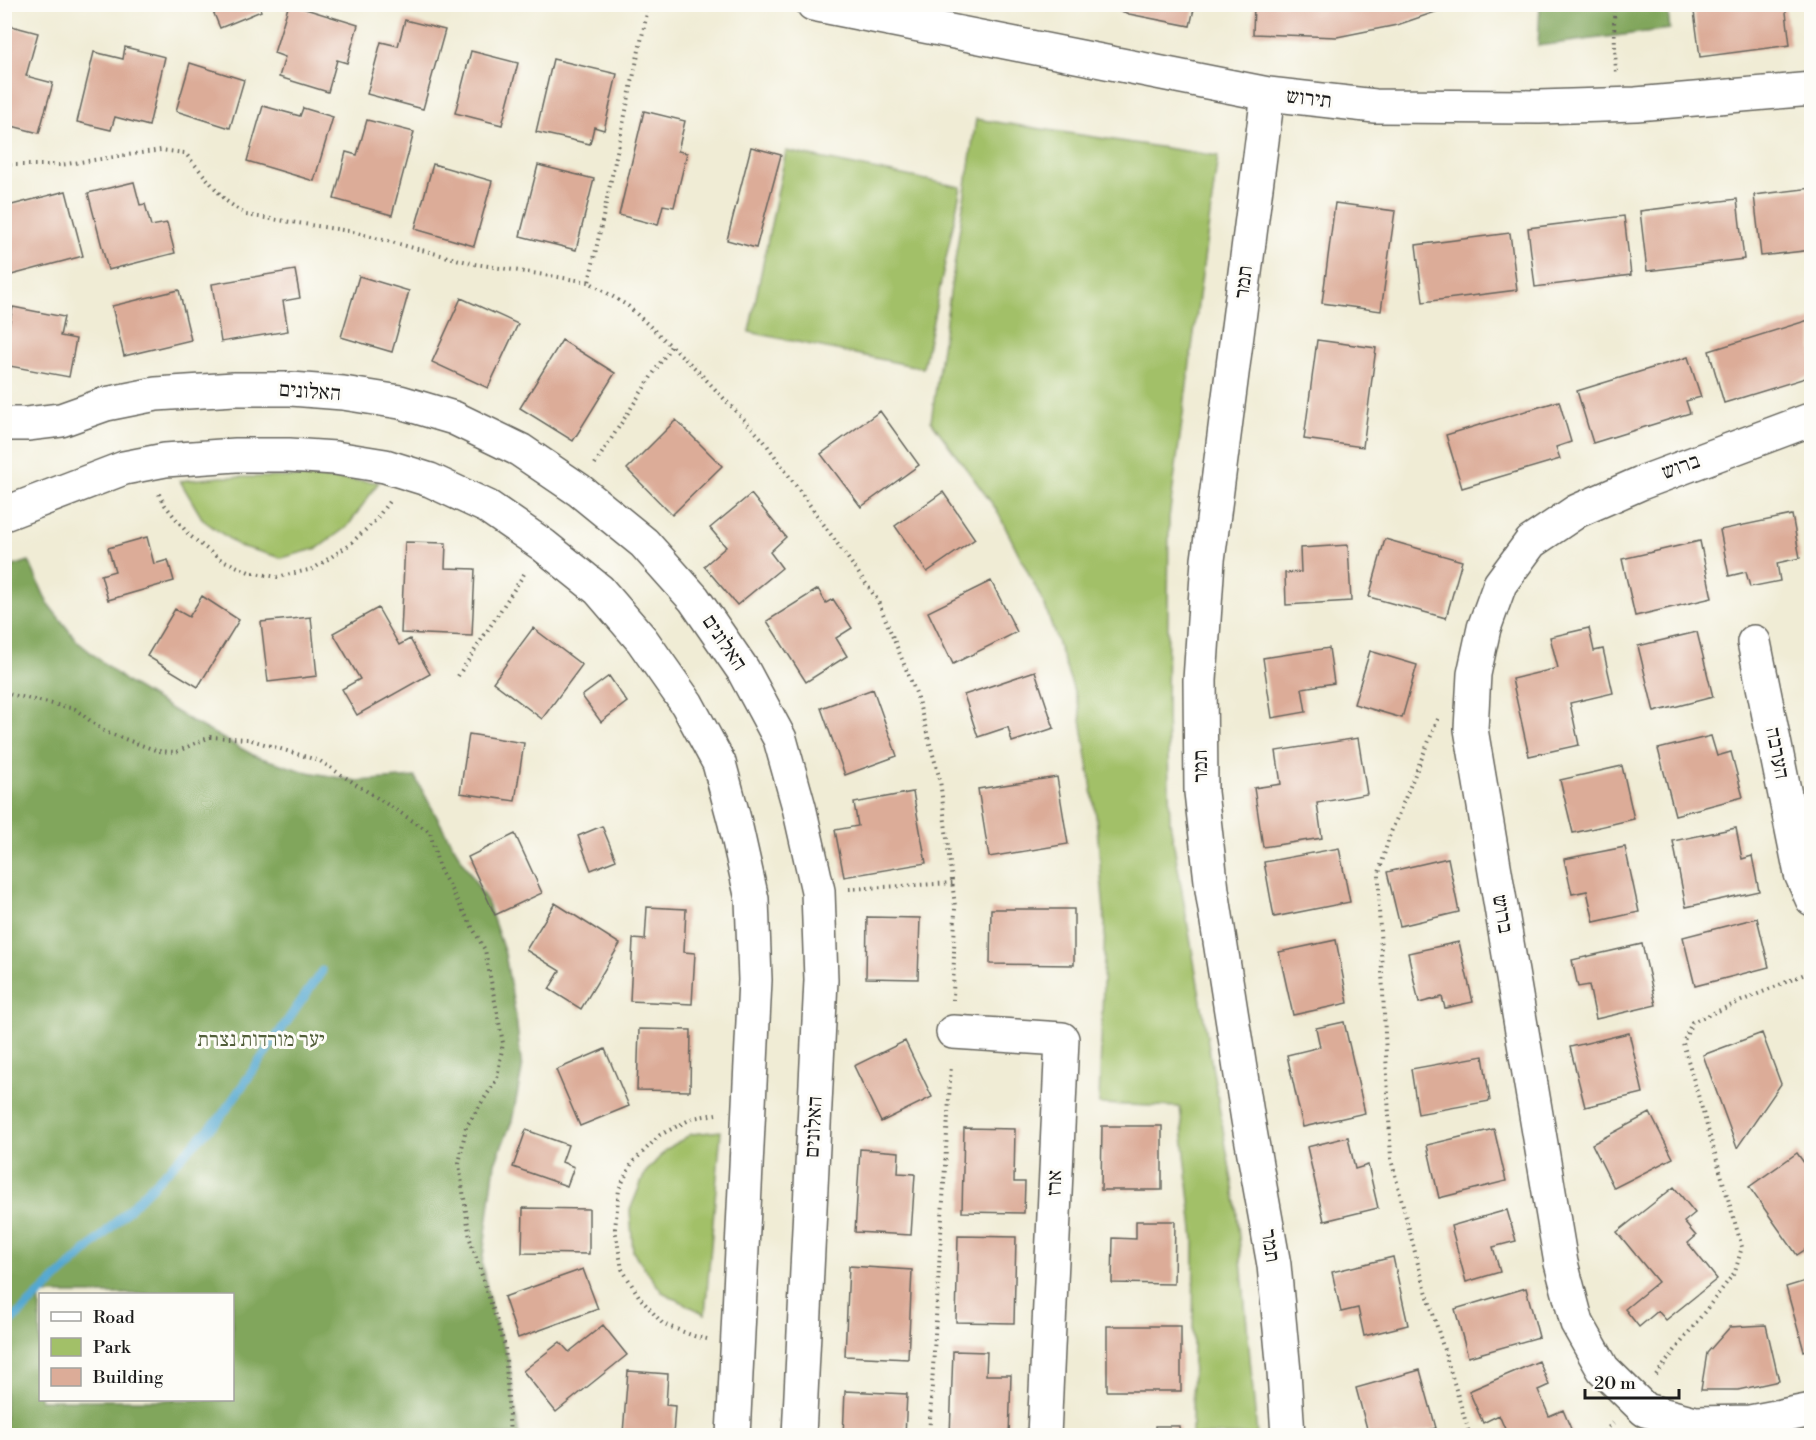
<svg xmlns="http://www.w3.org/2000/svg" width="1816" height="1440" font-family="'Libre Bodoni','Frank Ruhl Libre',serif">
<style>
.green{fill:#a2c068;stroke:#5f6e42;stroke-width:1.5}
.forest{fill:#81a65c;stroke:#4e613c;stroke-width:1.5;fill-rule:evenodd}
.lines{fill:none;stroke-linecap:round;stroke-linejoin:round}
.stream{stroke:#55a8d0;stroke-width:9}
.building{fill:#dcac98}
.minor-casing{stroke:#66655d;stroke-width:36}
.tertiary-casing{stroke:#66655d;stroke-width:36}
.path{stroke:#66655d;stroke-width:4;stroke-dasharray:1.5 4.5;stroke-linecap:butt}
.minor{stroke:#fff;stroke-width:33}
.tertiary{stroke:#fff;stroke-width:33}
.labels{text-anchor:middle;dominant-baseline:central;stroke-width:6;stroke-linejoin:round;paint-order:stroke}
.street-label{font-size:21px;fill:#1c1c1c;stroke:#fdfcf7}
.park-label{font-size:21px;fill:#525e3a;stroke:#fdfcf7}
</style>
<rect width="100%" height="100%" fill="#fdfcf7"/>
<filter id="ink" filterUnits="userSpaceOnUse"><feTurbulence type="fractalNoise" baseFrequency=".0167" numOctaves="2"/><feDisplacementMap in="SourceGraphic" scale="12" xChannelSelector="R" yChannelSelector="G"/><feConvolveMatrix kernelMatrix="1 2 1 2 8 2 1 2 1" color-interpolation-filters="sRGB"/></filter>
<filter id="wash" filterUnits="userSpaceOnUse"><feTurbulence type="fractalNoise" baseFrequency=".008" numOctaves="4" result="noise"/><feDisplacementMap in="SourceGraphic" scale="24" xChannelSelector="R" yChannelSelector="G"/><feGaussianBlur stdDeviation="1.35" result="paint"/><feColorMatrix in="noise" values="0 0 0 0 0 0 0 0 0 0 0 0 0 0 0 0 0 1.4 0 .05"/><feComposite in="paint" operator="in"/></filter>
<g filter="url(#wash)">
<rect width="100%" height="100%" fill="#f0ecd5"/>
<path class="green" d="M976,119L1218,156L1169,518L1167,712L1170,822L1236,1204L1257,1435H1192L1194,1240L1180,1107L1099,1104L1105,924L1096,816L1079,706L1045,606L996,509L931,421Z
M786,151L961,187L923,368L749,332Z
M221,477H303L379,482L348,526L318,548L282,558L239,546L203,520L180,481Z
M721,1131L705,1314L662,1292L633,1252L630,1210L645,1173L667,1149L691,1134Z"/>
<path class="forest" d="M1540,5H1667L1670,29L1538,46Z
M29,561L48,604L78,642L128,683L191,721L255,756L303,771L357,781L415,777L448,837L487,901L505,954L516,1017L522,1070L512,1121L495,1163L482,1264L492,1313L509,1361L519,1435H5L4,569ZM40,1294H232V1400H40Z"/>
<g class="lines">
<path class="stream" d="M4,1328L102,1236L220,1118L322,971"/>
</g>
<g id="blocks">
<path class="building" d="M210,4H258L261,11L220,28Z
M289,4L358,25L347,63L337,60L328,92L279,77L285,57L274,53Z
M1254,4H1456V5L1397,25L1337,37L1253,34Z
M1693,4H1785L1790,45L1700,57Z
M1105,5H1195L1190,26L1129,14Z
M405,20L445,30L423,109L367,94L381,42L398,46Z
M4,24L38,33L26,76L53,83L39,133L4,124Z
M125,47L165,57L149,126L115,117L111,130L77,122L94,52L123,59Z
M471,51L518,63L502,125L455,113Z
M553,59L617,74L604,130L594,127L590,144L536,132Z
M190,63L244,80L230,128L176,111Z
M263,106L300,116L303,108L333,117L314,181L247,161Z
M644,111L685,121L678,151L687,153L674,207L663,205L658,225L619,215Z
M367,120L414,132L392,215L334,199L346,152L357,155Z
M751,147L781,155L756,248L727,240Z
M433,164L492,181L474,246L415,229Z
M538,165L594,179L576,250L520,236Z
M134,182L140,205L145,204L151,226L167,223L175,253L108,270L88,193Z
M1812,188V250L1761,256L1754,195Z
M66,191L83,256L4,277V239L11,238L4,207Z
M1737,199L1744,259L1647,271L1640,211Z
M1335,203L1395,211L1381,311L1322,303Z
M1624,216L1631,275L1535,287L1528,228Z
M1510,233L1517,290L1423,302L1416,245Z
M295,270L300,298L283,301L288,331L221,342L212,284Z
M359,276L409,291L392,352L341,337Z
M179,290L191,340L124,356L112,306Z
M461,298L518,324L488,388L432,362Z
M13,307L64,317L60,336L76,339L69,377L4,365V348Z
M1812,319V376L1724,403L1709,351Z
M562,340L615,373L573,441L520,408Z
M1317,340L1376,348L1363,447L1304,439Z
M1688,357L1701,397L1686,401L1690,413L1593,443L1577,391Z
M1559,401L1571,442L1556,447L1560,459L1462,488L1446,435Z
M880,411L919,465L861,507L821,454Z
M676,420L722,466L672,515L627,469Z
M943,492L975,539L927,572L895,526Z
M751,494L786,537L770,552L782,568L737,605L704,566L726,547L710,528Z
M1792,515L1800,558L1777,563L1780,581L1750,587L1746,572L1729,576L1720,530Z
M147,537L154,564L168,560L174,581L108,600L101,575L115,571L108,548Z
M1385,539L1462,561L1446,618L1369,597Z
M1700,541L1712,598L1635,616L1622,559Z
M405,542L446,543L445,568L475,569L472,636L401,633Z
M1348,545L1351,601L1286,605L1285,573L1301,572L1300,548Z
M991,581L1017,632L953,664L928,612Z
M818,589L826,603L833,599L852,628L836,638L847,656L806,682L767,621Z
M202,596L239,620L198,687L147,656L175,609L189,617Z
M378,608L399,645L410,639L430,674L357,715L342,689L360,679L333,633Z
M311,617L317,676L268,682L261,622Z
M533,628L582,665L542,719L493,682Z
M1589,628L1594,651L1603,649L1613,693L1570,703L1579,745L1529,756L1512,679L1558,668L1550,637Z
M1697,632L1713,697L1654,712L1638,646Z
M1329,648L1334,683L1302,688L1306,712L1272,718L1263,658Z
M1370,651L1417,665L1402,718L1354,704Z
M1035,671L1054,728L1012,742L1008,727L978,737L964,695Z
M609,676L627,702L601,722L582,696Z
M873,689L897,756L845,775L821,708Z
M469,734L524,743L515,801L460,793Z
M1711,736L1717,756L1731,752L1743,797L1675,815L1658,749Z
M1358,738L1367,794L1317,803L1322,838L1263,847L1254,788L1281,784L1276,751Z
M1622,766L1634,819L1573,833L1560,780Z
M1057,777L1068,844L989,857L978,789Z
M913,792L926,863L844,877L835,830L858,826L854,803Z
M602,826L616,860L591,870L578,836Z
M1736,828L1742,859L1752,856L1759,891L1686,907L1673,841Z
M515,834L542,893L495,915L468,857Z
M1625,847L1639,912L1594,922L1587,891L1572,894L1564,859Z
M1339,848L1350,902L1274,917L1264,862Z
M1448,858L1459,912L1400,926L1387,872Z
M555,903L620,944L581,1009L549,989L560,971L526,950Z
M647,907L686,909L684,952L695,953L692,1004L630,1001L633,939L645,940Z
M991,909H1074V965L990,964Z
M867,917L920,918L918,979L866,978Z
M1757,918L1769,967L1695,986L1683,937Z
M1336,940L1348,1003L1293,1015L1279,952Z
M1459,942L1473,1002L1445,1008L1442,997L1419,1003L1408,953Z
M1642,944L1656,1005L1596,1019L1589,985L1578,987L1572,960Z
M1344,1022L1365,1113L1303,1127L1287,1055L1320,1047L1316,1028Z
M639,1029L691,1030L690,1091L637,1090Z
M1629,1033L1643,1093L1585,1107L1570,1047Z
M1762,1033L1781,1084L1737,1148L1703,1055Z
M905,1041L932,1097L881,1122L854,1066Z
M605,1049L629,1106L580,1126L556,1070Z
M1483,1056L1490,1101L1418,1114L1411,1069Z
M1650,1113L1673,1158L1614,1188L1592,1144Z
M1102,1126H1162V1190H1101Z
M964,1128L1015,1129L1014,1182H1025L1024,1213L962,1212Z
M1494,1129L1506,1181L1439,1198L1427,1145Z
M526,1130L568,1145L562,1162L574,1167L567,1186L513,1167Z
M1348,1137L1355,1169L1368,1165L1378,1208L1324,1221L1307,1147Z
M860,1149L899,1152L898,1173L915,1174L911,1235L855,1232Z
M1797,1153L1812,1174V1245L1797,1255L1749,1187Z
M1674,1187L1695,1213L1684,1222L1696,1236L1688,1243L1717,1279L1666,1320L1658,1311L1639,1327L1625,1309L1658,1282L1617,1232Z
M523,1208L589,1209V1254L522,1253Z
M1507,1210L1516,1241L1493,1247L1500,1272L1466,1282L1451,1226Z
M1136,1221H1175L1174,1284L1112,1283L1113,1238L1136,1239Z
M958,1236L1016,1237L1014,1323L956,1322Z
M1393,1257L1408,1325L1364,1336L1358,1308L1341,1312L1332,1272Z
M849,1266L912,1270L908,1359L845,1356Z
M583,1269L598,1309L518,1338L504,1297Z
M1812,1279V1348L1804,1351L1786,1287Z
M1526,1288L1539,1337L1468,1357L1455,1309Z
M603,1325L627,1355L556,1412L523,1371L560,1342L569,1352Z
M1766,1325L1779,1381L1738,1390H1701L1707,1353L1730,1327Z
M1107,1326H1181V1391H1107Z
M953,1351L987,1352L986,1375H1011L1009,1436H950Z
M1539,1361L1549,1385L1538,1390L1549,1416L1563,1410L1574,1436H1508L1499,1415L1483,1423L1469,1391Z
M1420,1370L1436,1428L1408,1436H1369L1356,1388Z
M628,1371L668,1374L666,1405L675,1406L673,1436L623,1433Z
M845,1391L907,1394L905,1436H843Z
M1155,1426H1179L1180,1436H1155Z"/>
</g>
</g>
<g filter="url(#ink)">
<use href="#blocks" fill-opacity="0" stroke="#66655d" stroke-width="1.5"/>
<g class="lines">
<defs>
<path id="minor" d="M1812,419L1641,483L1577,511L1531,542L1500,584L1484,628L1474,674L1471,729L1561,1263L1577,1323L1603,1369L1645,1410L1695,1423L1750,1422L1812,1410
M4,424H27L61,420L106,404L156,394L234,389H291L343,393L400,402L454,418L520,450L579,490L644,543L694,599L743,670L780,739L799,807L818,891L821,980L799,1436
M4,514L124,468L165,460L236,455H289L335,458L385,466L430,480L488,507L543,545L599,590L642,640L687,704L719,763L735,823L752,899L755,980L733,1436
M1754,642L1801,874L1812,899
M953,1032L1062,1039L1044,1436"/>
<path id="tertiary" d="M813,4L1268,94L1375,106L1539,107L1636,104L1812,89
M1268,94L1208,560L1200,680L1201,792L1212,890L1248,1120L1274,1265L1284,1372L1288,1436"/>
</defs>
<use href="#minor" class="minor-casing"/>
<use href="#tertiary" class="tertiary-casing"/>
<path class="path" d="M649,4L589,282L628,306L697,370L764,441L877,599L916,693L940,780L955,906L953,1000
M1615,4L1614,20L1616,74
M4,165H60L161,150L185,153L225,200L246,215L349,231L475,264L589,282
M595,464L671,346
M159,494L165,505L189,535L218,558L249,572L277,577L313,569L349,545L375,521L390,500
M458,676L526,571
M4,693L75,709L105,732L158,751L176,752L210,737L248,739L320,761L430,832L439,868L485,950L503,1043L497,1079L466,1127L459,1164L470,1239L505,1346L510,1436
M1438,719L1389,837L1379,873V909L1391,1159L1418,1264L1470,1436
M849,889L953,883
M707,1339L694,1336L663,1324L640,1298L622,1269L615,1229L619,1189L632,1163L660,1135L693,1118L716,1114
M1656,1375L1735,1272L1742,1247L1683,1043L1692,1022L1812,971
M929,1436L951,1065
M1600,1436L1613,1423"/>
<use href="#minor" class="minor"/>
<use href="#tertiary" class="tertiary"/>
</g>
</g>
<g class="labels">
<g class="street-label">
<text transform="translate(1309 99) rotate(7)">תירוש</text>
<text transform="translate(1244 282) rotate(-83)">תמר</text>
<text transform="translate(310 392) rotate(4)">האלונים</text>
<text transform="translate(1681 467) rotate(-20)">ברוש</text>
<text transform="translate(724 643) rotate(56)">האלונים</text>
<text transform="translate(1777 753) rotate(79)">הערבה</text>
<text transform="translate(1201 766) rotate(-91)">תמר</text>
<text transform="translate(1502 914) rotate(80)">ברוש</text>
<text transform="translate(814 1127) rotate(-87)">האלונים</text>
<text transform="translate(1055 1183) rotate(-88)">ארז</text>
<text transform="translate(1270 1246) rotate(81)">תמר</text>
</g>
<g class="park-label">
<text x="261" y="1040">יער מורדות נצרת</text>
</g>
</g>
<rect width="1816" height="1440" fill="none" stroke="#fdfcf7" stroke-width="24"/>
<rect x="39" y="1293" width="195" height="108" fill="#fdfcf7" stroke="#a3a29f" stroke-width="1.5"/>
<rect x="51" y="1312" width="30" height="9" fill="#ffffff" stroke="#a3a29f" stroke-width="1.5"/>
<text x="93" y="1323" font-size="18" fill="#1c1c1c">Road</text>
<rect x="51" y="1338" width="30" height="18" fill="#a2c068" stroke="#a3a29f" stroke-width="1.5"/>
<text x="93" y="1353" font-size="18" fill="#1c1c1c">Park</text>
<rect x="51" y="1368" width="30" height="18" fill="#dcac98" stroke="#a3a29f" stroke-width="1.5"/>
<text x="93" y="1383" font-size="18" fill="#1c1c1c">Building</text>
<path d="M1585 1389v9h94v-9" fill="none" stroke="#1c1c1c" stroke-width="3"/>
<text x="1594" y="1389" font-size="18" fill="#1c1c1c" stroke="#fdfcf7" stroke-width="4.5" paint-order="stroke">20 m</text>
</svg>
